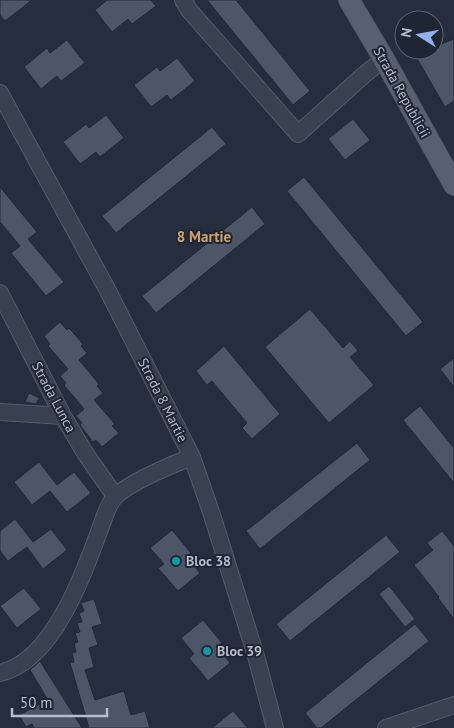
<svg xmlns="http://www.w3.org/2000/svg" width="454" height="728" font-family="'PT Sans',sans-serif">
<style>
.building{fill:#4d5667;stroke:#212835}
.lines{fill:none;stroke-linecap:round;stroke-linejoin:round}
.minor-casing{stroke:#555c69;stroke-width:18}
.major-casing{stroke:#434a57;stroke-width:22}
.minor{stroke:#3a414e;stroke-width:16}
.major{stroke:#585f6e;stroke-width:21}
.culture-dot{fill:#0f9aa8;stroke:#1f2633;stroke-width:2}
.labels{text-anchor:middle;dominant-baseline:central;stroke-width:4;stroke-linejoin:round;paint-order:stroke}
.street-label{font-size:14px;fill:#b6bcc9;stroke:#1f2633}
.poi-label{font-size:14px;font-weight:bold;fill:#b6bcc9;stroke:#1f2633;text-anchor:start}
.neighbourhood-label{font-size:15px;font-weight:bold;fill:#cfa06b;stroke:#1f2633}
</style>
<rect width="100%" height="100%" fill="#262e3e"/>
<path class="building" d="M0,0H32L5,21L0,15Z
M107,0H151L156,6L132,24L128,19L112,32L95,10Z
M207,0H236L310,91L293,105Z
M454,39V101L445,107L412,50H434V47Z
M67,40L85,63L61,81L57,76L41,89L24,67L47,48L50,53Z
M177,58L195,81L171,100L167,95L151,107L134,85L157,67L160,71Z
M106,115L124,138L100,157L96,152L80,164L63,142L86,124L89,128Z
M353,119L370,140L345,160L328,139Z
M212,127L226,144L116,233L102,216Z
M304,177L423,322L406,336L287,191Z
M0,187L37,232L28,239L64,282L46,296L11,253L20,246L0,222Z
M252,207L265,224L156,313L142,296Z
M310,309L343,348L350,341L358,351L350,357L374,385L329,423L265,347Z
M60,322L67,330L69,328L83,344L81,346L87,353L79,360L99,384L97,386L103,393L94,400L115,424L112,426L119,433L102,447L96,440L93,442L80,425L82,423L76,416L84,409L64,385L66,383L60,376L68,369L48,346L50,344L44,336Z
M224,346L280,414L252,439L242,428L247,423L212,381L207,385L196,371Z
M454,358V387L440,369Z
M29,393L39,398L36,404L25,402Z
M420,406L454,448V483L403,420Z
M357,443L370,460L260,549L246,531Z
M39,462L57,485L74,472L91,493L67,512L50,491L32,505L14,482Z
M15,519L33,542L51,529L67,550L43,569L27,547L8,561L0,551V531Z
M172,530L191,553L187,557L200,573L178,591L158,568L164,564L150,548Z
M442,531L454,546V619L438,598L439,597L414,565L433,550L427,543Z
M386,535L400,552L290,641L276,624Z
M389,586L415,619L405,627L379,594Z
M24,588L41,609L17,628L0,606Z
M94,599L102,624L92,627L98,645L89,648L94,667L85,670L95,700L124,691L131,715L145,711L150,728H89L70,663L74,662L72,653L76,652L74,643L78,642L75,633L80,632L77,623L82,622L79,613L84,611L81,603Z
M203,620L222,643L217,647L230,663L208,681L189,658L194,654L181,638Z
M415,624L429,641L321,728H317L305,713Z
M40,661L82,728H34L32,724L26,727L19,715L48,700L30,670Z
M233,711L248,728H212Z"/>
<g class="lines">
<defs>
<path id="minor" d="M183,0L189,10L298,134L365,74L384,59
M0,93L107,289L192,457L212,515L256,656L275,728
M0,293L63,416L85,453L115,496
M0,412L63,416
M0,673C58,660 88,560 107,510C109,506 112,500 115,497C128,483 173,464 192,457
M386,728L454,705"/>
<path id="major" d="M349,0L384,59L454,185"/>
</defs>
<use href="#minor" class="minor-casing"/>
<use href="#major" class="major-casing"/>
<use href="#minor" class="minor"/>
<use href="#major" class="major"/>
</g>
<g class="culture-dot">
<circle cx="176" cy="561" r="5"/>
<circle cx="207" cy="651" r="5"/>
</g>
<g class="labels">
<g class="street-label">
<text transform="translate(402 92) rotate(61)">Strada Republicii</text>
<text transform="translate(54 397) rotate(62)">Strada Lunca</text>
<text transform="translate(163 400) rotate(63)">Strada 8 Martie</text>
</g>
<g class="poi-label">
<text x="186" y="561">Bloc 38</text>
<text x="217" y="651">Bloc 39</text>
</g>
<g class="neighbourhood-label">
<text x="204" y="236">8 Martie</text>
</g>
</g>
<g transform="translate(419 35) rotate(281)"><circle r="24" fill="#1f2633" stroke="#5b626f"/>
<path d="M0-4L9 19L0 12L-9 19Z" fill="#92aff2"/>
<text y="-8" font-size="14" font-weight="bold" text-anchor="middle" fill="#b6bcc9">N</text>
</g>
<path d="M12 708v8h95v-8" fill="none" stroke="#b6bcc9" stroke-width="2.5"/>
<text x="20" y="708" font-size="15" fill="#b6bcc9" stroke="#1f2633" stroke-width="4" paint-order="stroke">50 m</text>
</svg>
